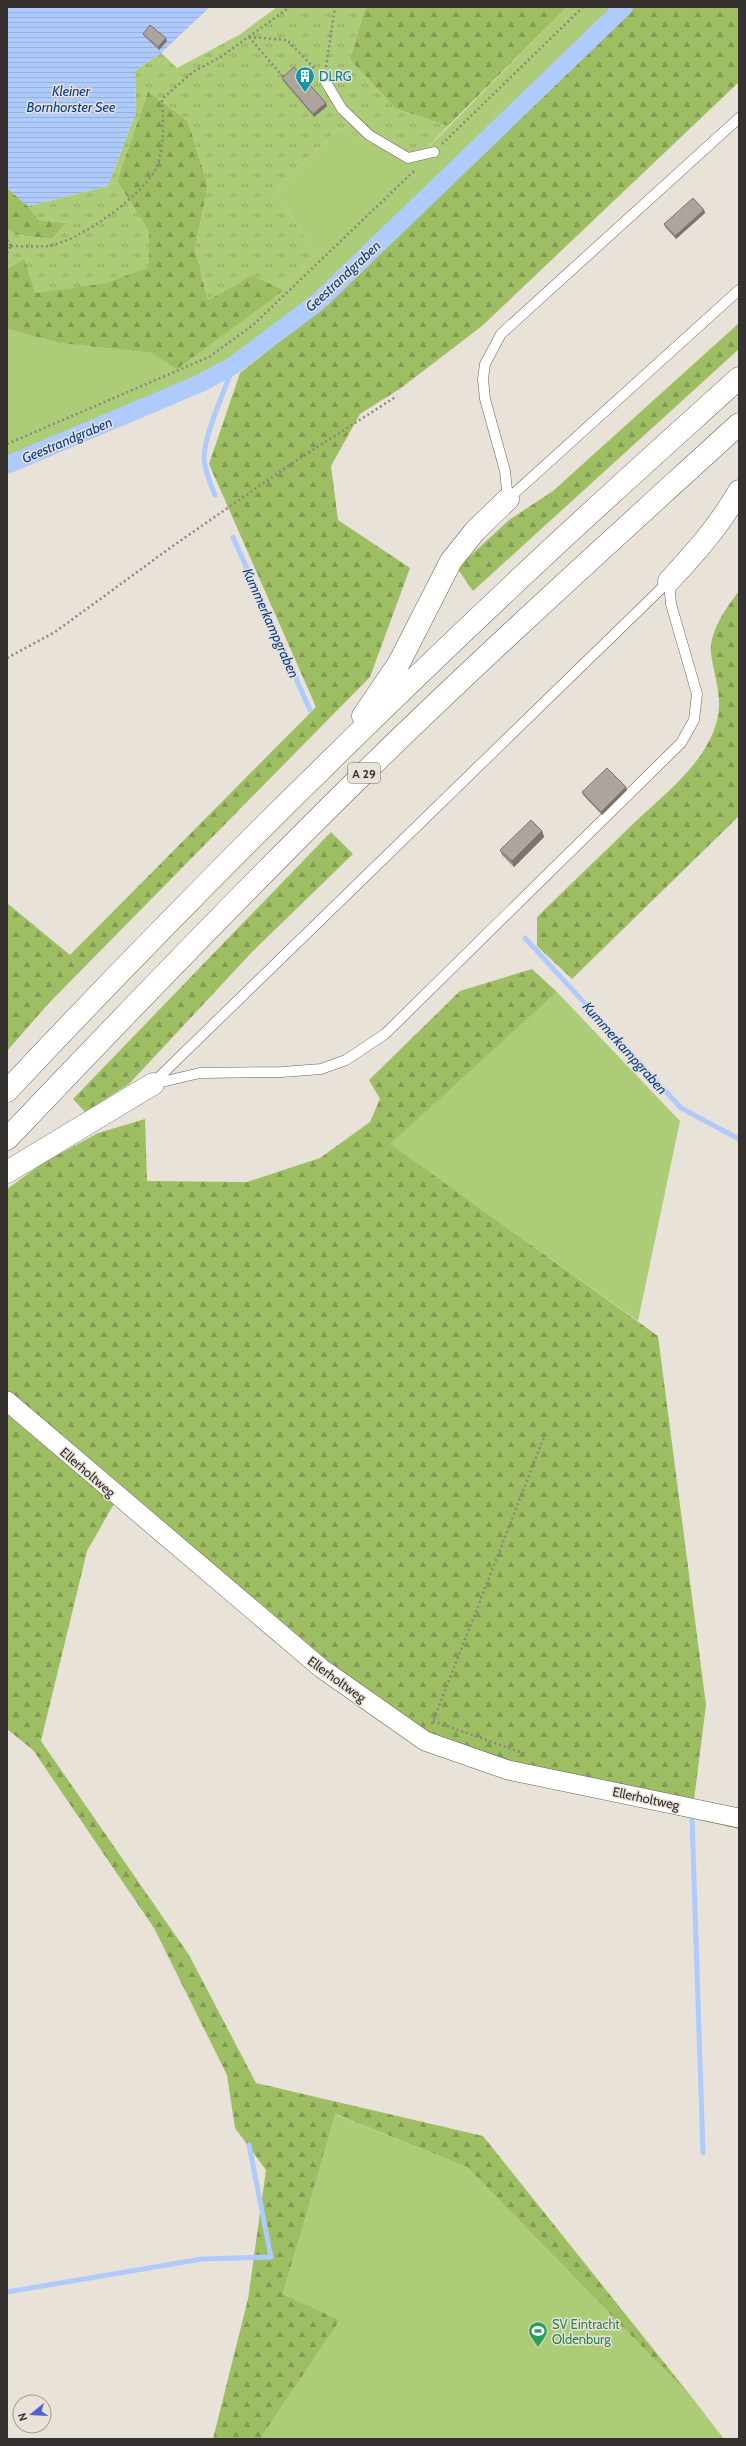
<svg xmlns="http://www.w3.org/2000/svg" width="746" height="2446" font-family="Cabin,sans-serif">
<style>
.grass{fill:#adcc78}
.forest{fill:url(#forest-firs)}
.park{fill:url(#park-tufts)}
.water{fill:url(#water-rules)}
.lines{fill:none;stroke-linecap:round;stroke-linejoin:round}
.stream{stroke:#aecbfb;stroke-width:5}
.canal{stroke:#aecbfb;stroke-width:18}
.lane-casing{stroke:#69635b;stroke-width:11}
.street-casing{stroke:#69635b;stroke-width:20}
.highway-casing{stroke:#69635b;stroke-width:23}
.path{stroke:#8b8680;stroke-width:2.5;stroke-dasharray:2 3;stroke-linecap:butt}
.lane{stroke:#fff;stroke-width:10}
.street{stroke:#fff;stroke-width:19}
.highway{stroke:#fff;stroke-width:22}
.wall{fill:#968d88}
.shaded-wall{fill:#7a736f}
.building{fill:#aea49e;stroke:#7a736f}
.labels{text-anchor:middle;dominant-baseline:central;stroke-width:3;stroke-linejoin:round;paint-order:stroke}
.shield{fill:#e9e2d9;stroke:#6a6661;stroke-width:1}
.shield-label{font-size:12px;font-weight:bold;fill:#34312e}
.culture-label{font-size:13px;fill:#0d838f;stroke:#e9e2d9;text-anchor:start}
.street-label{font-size:13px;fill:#34312e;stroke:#e9e2d9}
.leisure-label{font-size:13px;fill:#27864d;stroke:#e9e2d9;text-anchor:start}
.water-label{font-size:14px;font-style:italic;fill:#083f97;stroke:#e9e2d9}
</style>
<defs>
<pattern id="forest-firs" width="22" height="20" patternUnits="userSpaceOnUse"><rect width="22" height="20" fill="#9ebe63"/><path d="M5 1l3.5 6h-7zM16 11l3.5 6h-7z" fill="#829b52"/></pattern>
<pattern id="park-tufts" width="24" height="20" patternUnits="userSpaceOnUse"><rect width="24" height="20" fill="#adcc78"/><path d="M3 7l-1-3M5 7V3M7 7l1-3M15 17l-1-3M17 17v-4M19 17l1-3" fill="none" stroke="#8ea663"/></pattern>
<pattern id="water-rules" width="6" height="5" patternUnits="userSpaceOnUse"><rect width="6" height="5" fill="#aecbfb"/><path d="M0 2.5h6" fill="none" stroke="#96afd7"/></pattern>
</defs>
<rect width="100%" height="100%" fill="#e9e2d9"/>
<path class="grass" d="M567,7H614L316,295L235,359L198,381L7,460V329L59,343L152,353L284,290L316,254L275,191L339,128L413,163Z
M557,992L680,1121L638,1321L389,1144Z
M334,2114L467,2167L694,2400L724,2439H260L340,2320L283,2294Z"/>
<path class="forest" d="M365,7H567L448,126L396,109L350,60Z
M633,7H739V82L482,326L401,388L360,414L331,466L338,520L410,568L370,677L48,1004L7,1051V903L70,955L316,707L209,464L240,373L319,310Z
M148,91L188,121L208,185L195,249L208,300L252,275L284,290L177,369L152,353L59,343L7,329V269L24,258L149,232L117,181Z
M7,188L28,206L39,220L67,223L52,239L17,235L7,229Z
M739,323V349L473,591L457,568L509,520L553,491Z
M739,591V816L572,979L537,946V917C569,886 601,855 633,824C663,795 704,765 716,724C724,699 714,678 711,653C709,631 727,607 739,591Z
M331,832L353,854L253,951L129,1084L85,1112L73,1099Z
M532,969L557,992L390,1144L658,1336L706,1705L694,1800L739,1808V1829L505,1776L423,1745L115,1502L87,1551L41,1741L189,1955L256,2083L483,2136L694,2400L467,2167L335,2114L283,2294L340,2320L260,2439H213L248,2299L266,2170L235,2128L227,2075L154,1928L33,1750L7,1729V1189L43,1163L98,1133L145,1119L147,1181L247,1182L320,1158L370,1122L380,1099L369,1080L460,991Z"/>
<path class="park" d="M277,7H365L350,60L396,109L448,126L413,163L339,128L275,191L316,254L284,290L252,275L208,300L195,249L208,185L188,121L148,91L117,181L149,232V267L107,283L35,293L24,259L7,269V229L17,235L52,239L67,223L39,220L28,206L108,186L136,112L135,71L161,53L177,68L239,35Z"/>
<path class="water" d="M7,7H210L161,53L135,71L136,112L108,186L28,206L7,188Z"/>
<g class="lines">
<path class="stream" d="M215,495C210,483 205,472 204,459C204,434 225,390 234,365
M233,537L310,710
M525,938L681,1108L739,1139
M692,1818L703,2153
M7,2292L202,2259L271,2257L249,2145"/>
<path class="canal" d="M7,465L201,383L234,365L318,302L624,7"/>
<defs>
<path id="lane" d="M324,79L342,109L369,135L408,158L434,152
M508,499L505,471L485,399L483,379L485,364L501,334L739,118
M508,499L739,290
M154,1082L669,581
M153,1084L200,1073L282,1072L321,1069L346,1060L385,1034L681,743L694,720L697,694L671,604L669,581"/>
<path id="street" d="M7,1401L321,1668L425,1741L508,1770L739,1818"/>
<path id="highway" d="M669,581C695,553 720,525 739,491
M363,716L399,663L451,561L475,531L508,499
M7,1091C171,916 341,747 515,583C589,513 664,446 739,378
M7,1139C121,1019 237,898 355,782C480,659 610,542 739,424
M7,1172L153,1084"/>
</defs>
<use href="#lane" class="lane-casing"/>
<use href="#street" class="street-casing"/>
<use href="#highway" class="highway-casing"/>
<path class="path" d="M249,37L287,40L315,69
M249,37L284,78
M326,67L335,7
M442,144L583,7
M7,240L11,246
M11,246C23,246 36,247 48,246C78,242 146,194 157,166C165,145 163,121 162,99L193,72L222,56L290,7
M7,253L11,246
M7,444L209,357L253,325L414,171
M7,658L55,632L170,548L288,466L397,396
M433,1721L526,1754
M432,1724L544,1437"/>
<use href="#lane" class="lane"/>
<use href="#street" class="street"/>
<use href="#highway" class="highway"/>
</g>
<path class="wall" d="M143,34L167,41L159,50L144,36Z
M282,78L326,103L327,106L314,117L283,81Z
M704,210L705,213L676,239L665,227L664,224Z
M627,790L602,815L583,795L582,792Z
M542,831L544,837L514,867L502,855L500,850Z"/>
<path class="shaded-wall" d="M166,38L167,41L159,50L158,47Z
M326,103L327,106L314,117L313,114Z
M704,210L705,213L676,239L675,236Z
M626,787L627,790L602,815L601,812Z
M542,831L544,837L514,867L512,861Z"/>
<path class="building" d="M150,25L166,38L158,47L143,34Z
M294,67L326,103L313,114L282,78Z
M693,198L704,210L675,236L664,224Z
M607,768L626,787L601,812L582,792Z
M531,820L542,831L512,861L500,850Z"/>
<defs>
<symbol id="building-pin" viewBox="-11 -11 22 30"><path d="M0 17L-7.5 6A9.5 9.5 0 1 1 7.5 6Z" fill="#0f9aa8" stroke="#e9e2d9"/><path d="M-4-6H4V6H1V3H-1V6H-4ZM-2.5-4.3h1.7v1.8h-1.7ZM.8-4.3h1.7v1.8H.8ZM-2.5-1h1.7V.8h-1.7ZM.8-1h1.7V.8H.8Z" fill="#fff"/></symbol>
<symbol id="stadium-pin" viewBox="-11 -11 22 30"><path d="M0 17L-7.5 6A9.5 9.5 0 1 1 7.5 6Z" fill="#2e9e5b" stroke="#e9e2d9"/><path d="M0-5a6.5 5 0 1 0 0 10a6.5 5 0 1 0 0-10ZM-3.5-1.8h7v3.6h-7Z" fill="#fff"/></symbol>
</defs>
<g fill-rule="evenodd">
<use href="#building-pin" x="294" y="65" width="22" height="30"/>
<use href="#stadium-pin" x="527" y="2320" width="22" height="30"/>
</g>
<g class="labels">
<rect class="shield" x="348" y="763" width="32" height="20" rx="3"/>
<g class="shield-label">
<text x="364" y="773">A 29</text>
</g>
<g class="culture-label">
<text x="319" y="76">DLRG</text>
</g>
<g class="street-label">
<text transform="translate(88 1472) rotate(41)">Ellerholtweg</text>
<text transform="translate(337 1679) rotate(36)">Ellerholtweg</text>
<text transform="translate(646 1798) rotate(12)">Ellerholtweg</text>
</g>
<g class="leisure-label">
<text x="552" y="2324">SV Eintracht<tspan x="552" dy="15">Oldenburg</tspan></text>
</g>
<g class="water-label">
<text x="71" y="91">Kleiner<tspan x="71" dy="16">Bornhorster See</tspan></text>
<text transform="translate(343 276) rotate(-43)">Geestrandgraben</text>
<text transform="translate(67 440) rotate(-23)">Geestrandgraben</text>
<text transform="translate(271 623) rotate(66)">Kummerkampgraben</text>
<text transform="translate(625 1048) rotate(48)">Kummerkampgraben</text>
</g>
</g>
<rect width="746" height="2446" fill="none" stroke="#34312e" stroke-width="16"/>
<g transform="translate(32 2414) rotate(252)"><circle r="19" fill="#e9e2d9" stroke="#a19b95"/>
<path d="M0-3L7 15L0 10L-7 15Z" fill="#4f60d6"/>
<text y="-6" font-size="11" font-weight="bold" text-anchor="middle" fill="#34312e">N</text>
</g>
</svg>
